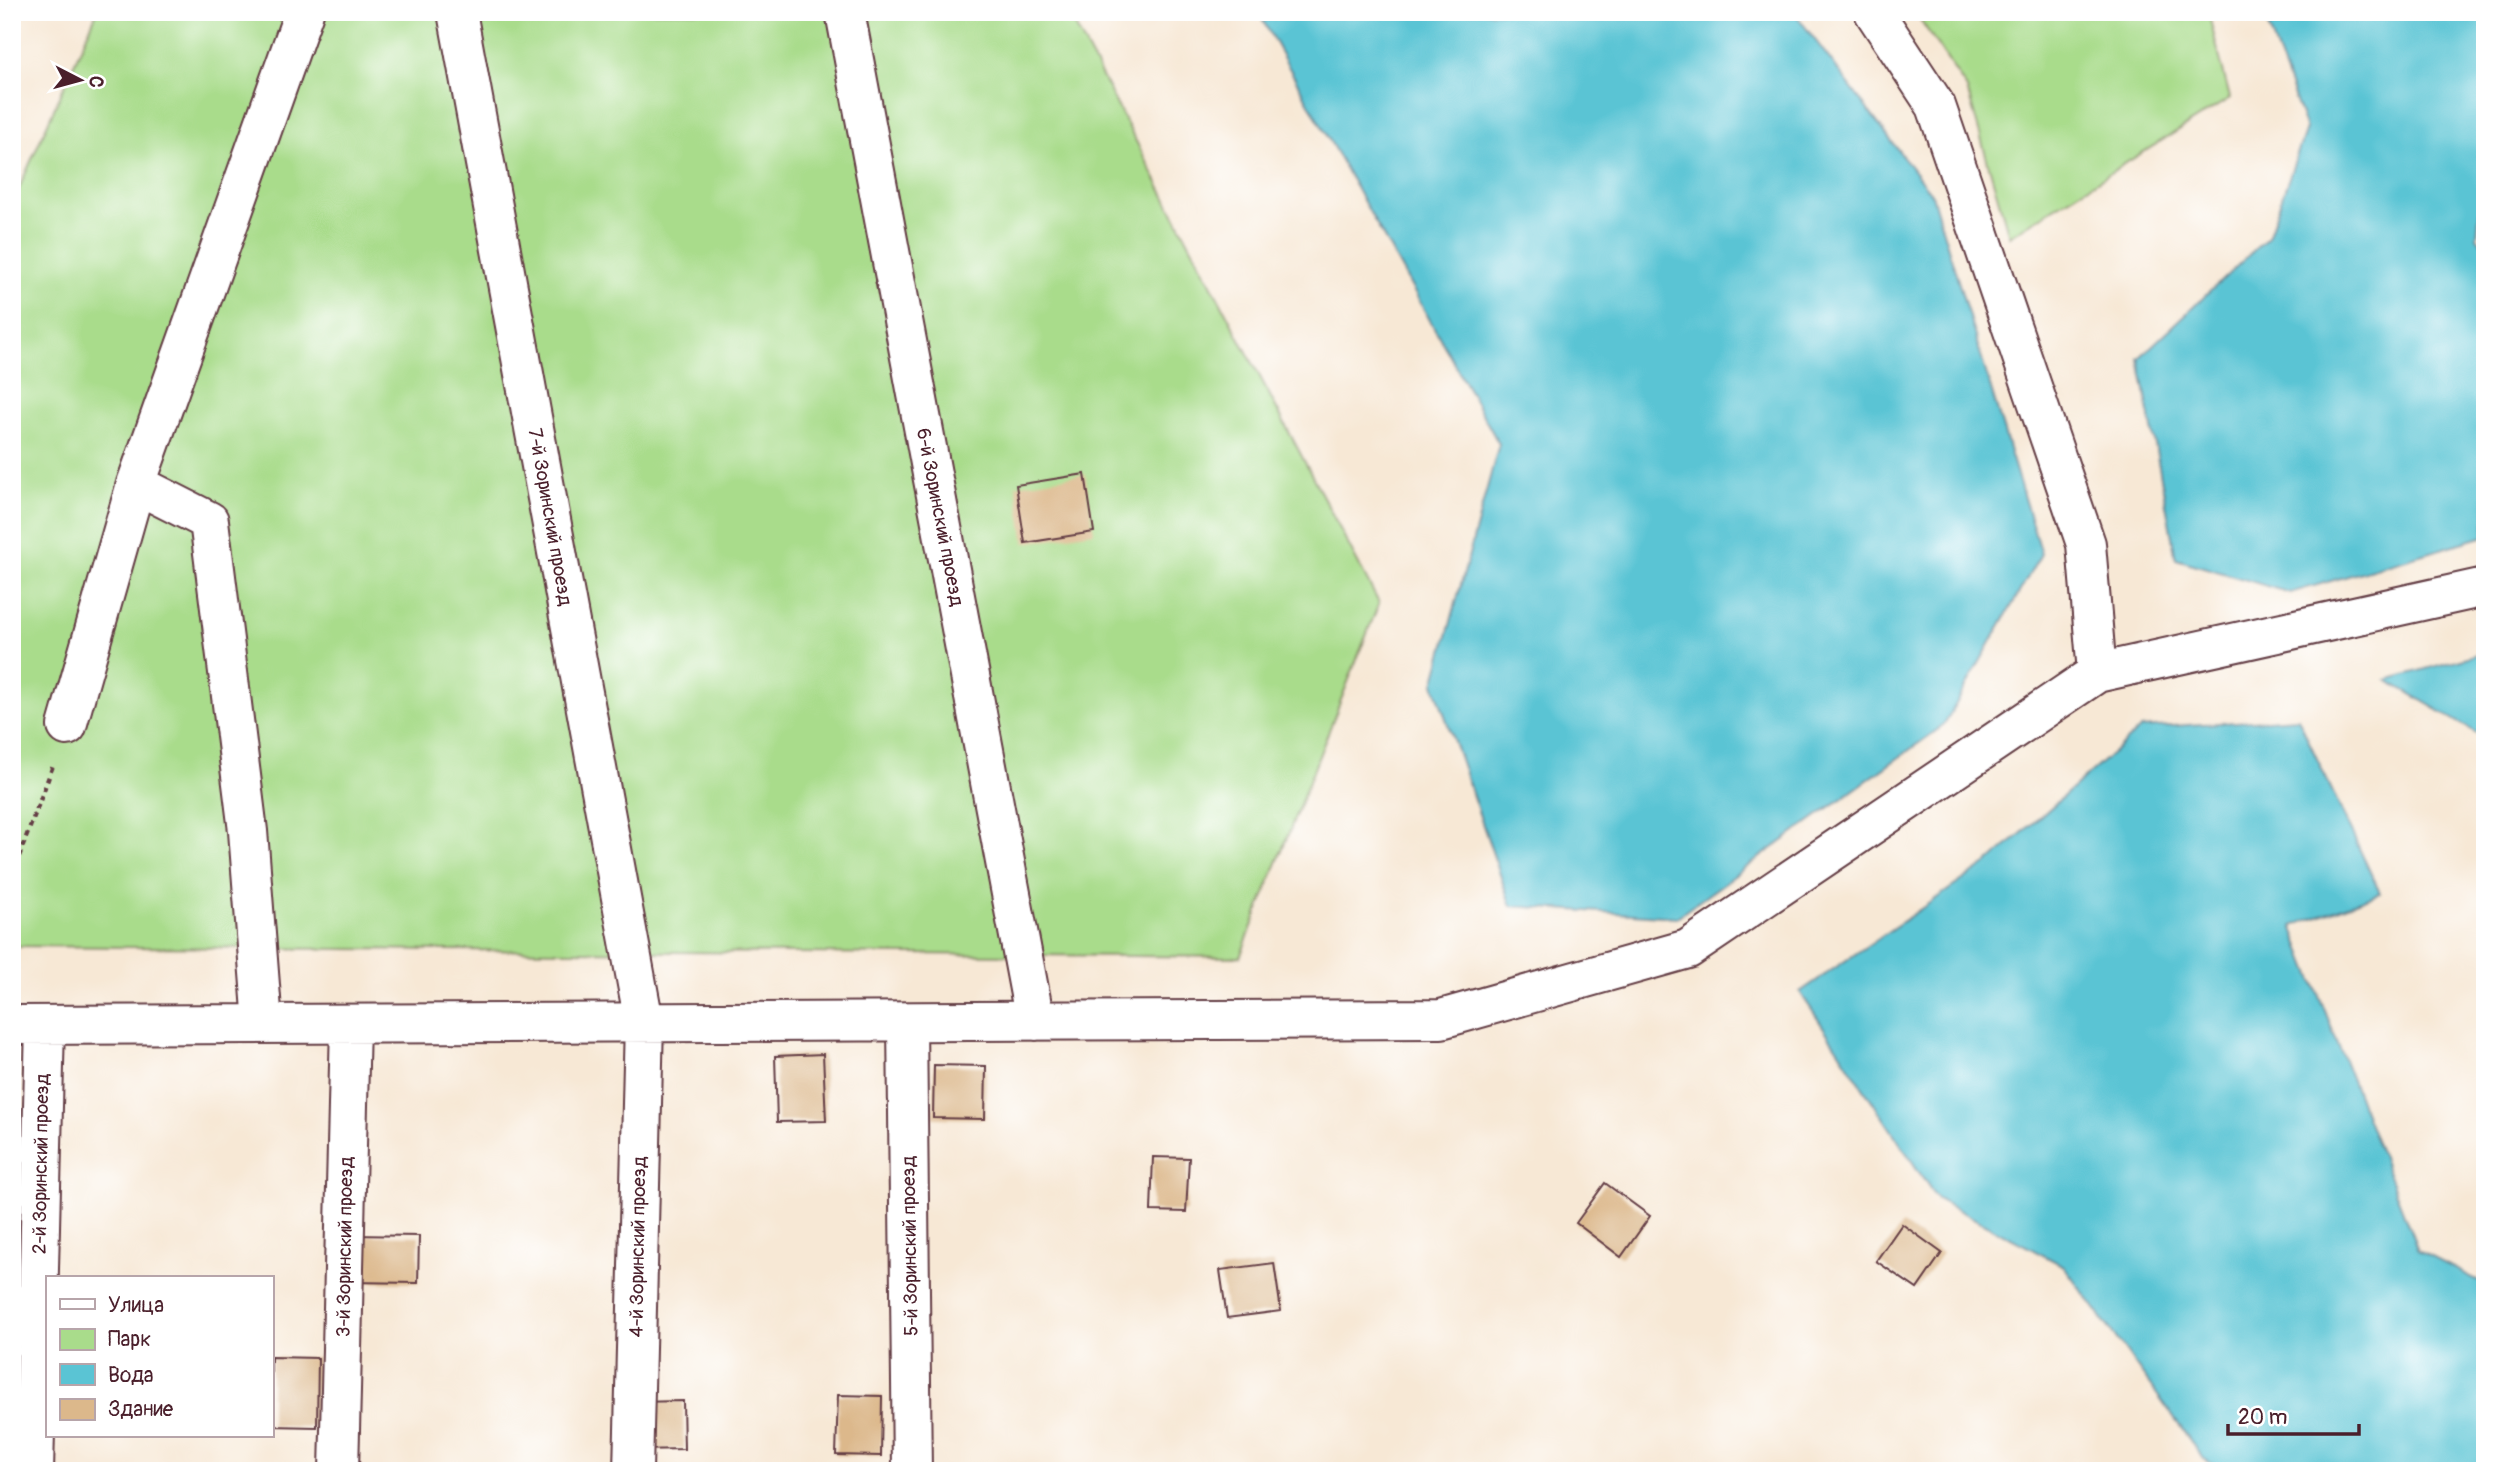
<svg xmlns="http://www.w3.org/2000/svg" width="2497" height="1483" font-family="Pangolin,sans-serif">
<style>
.green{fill:#a9dc8b;stroke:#7a7e5b;stroke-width:2}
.water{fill:#5ac4d4;stroke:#527280;stroke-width:2}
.building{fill:#dcb88b}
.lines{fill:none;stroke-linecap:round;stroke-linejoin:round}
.minor-casing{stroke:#643d44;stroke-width:42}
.path{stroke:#643d44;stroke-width:4.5;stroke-dasharray:5 5;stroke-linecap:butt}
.minor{stroke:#fff;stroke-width:38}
.labels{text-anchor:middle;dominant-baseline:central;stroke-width:5;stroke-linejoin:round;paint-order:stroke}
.street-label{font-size:19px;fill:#4a1f2b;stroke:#fff}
</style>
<rect width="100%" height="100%" fill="#fff"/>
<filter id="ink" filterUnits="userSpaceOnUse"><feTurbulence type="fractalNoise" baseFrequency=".0143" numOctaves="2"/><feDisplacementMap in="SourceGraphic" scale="14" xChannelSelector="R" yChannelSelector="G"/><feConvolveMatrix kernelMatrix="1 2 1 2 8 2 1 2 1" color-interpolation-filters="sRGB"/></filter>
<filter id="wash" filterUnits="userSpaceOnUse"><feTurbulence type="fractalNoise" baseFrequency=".00686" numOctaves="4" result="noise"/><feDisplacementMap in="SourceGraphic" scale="28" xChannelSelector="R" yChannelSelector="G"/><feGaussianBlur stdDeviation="1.57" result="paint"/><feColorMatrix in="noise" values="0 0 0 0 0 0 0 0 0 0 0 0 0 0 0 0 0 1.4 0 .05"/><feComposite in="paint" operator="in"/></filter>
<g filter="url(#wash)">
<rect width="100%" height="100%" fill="#f7e8d5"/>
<path class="green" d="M97,12H1068L1379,603L1240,957L12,946V204Z
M1915,12H2208L2230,98L2009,236L1967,89Z"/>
<path class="water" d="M1258,12H1794L1932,195L2041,554L1944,725L1677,917L1511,906L1434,684L1499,444Z
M2263,12H2485V161L2477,237L2485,248V536L2290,593L2176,559L2139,358L2268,237L2306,129Z
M2485,652V738L2387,680Z
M2298,718L2380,893L2292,926L2418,1250L2485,1284V1471H2223L2203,1458L2064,1266L1937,1199L1800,992L1989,862L2141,728Z"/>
<g id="blocks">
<path class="building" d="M1085,474L1094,532L1025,543L1016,485Z
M823,1054L826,1121L777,1122L775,1056Z
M934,1065L986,1066L985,1119L933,1118Z
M1153,1157L1189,1158L1186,1212L1151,1211Z
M1605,1183L1650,1216L1621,1257L1576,1223Z
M1902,1224L1942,1253L1917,1289L1876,1261Z
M350,1235L419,1236L418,1283L349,1282Z
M1274,1263L1281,1311L1227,1318L1220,1270Z
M271,1357L318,1358L317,1427L271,1426Z
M838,1395L882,1396L881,1456L836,1455Z
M683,1401L684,1449L638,1450L637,1402Z"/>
</g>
</g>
<g filter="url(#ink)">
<use href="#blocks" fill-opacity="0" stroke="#643d44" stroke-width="2"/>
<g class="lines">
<defs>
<path id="minor" d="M457,12L644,1022L633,1471
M845,12L1035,1021
M1874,12L1936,106L2086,544L2097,673
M136,484L209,521L248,831L263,1024
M67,726L136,484L304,12
M907,1022L912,1471
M12,1025L1441,1019L1688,949L2097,673L2485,587
M34,1471L45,1025
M339,1471L350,1024"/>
</defs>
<use href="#minor" class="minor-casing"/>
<path class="path" d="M12,875L54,763"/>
<use href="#minor" class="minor"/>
</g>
</g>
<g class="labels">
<g class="street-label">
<text transform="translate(550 517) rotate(80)">7-й Зоринский проезд</text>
<text transform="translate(940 517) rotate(79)">6-й Зоринский проезд</text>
<text transform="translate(41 1164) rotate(-89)">2-й Зоринский проезд</text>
<text transform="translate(910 1246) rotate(-91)">5-й Зоринский проезд</text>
<text transform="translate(345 1247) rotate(-89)">3-й Зоринский проезд</text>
<text transform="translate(638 1247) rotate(-89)">4-й Зоринский проезд</text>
</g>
</g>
<rect width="2497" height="1483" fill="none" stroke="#fff" stroke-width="42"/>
<rect x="46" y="1276" width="228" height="161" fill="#ffffff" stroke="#b7a5aa" stroke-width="2"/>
<rect x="60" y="1299" width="35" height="10" fill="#ffffff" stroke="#b7a5aa" stroke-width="2"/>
<text x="108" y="1312" font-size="21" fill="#4a1f2b">Улица</text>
<rect x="60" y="1329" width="35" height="21" fill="#a9dc8b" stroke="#b7a5aa" stroke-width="2"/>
<text x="108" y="1346" font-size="21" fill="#4a1f2b">Парк</text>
<rect x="60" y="1364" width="35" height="21" fill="#5ac4d4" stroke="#b7a5aa" stroke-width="2"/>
<text x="108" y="1382" font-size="21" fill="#4a1f2b">Вода</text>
<rect x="60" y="1399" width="35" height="21" fill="#dcb88b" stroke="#b7a5aa" stroke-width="2"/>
<text x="108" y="1416" font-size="21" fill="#4a1f2b">Здание</text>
<g transform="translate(80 80) rotate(96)" stroke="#ffffff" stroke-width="5" paint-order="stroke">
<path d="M0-5L12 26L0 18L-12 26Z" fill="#4a1f2b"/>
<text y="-10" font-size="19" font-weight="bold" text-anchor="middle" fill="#4a1f2b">С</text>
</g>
<path d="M2228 1424v10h131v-10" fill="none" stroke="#4a1f2b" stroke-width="3.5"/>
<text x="2238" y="1424" font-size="21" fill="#4a1f2b" stroke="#ffffff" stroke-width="5" paint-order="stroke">20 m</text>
</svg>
